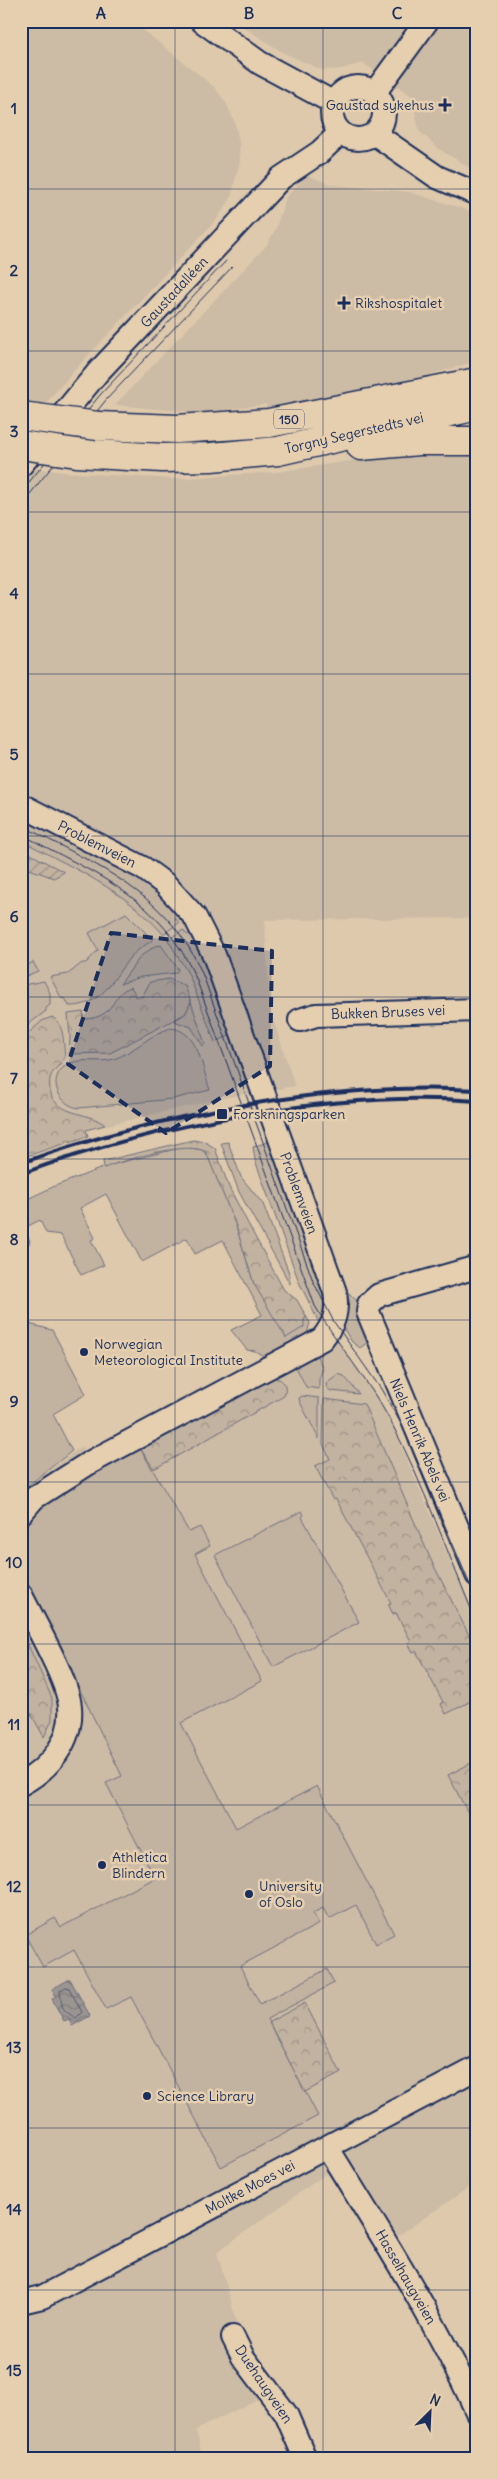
<svg xmlns="http://www.w3.org/2000/svg" width="498" height="2479" font-family="Delius,sans-serif">
<style>
.built{fill:#ccbba5}
.grass{fill:#c2b2a0;stroke:#6e707f}
.forest{fill:url(#forest-crowns);stroke:#6e707f}
.garden{fill:url(#garden-furrows);stroke:#6e707f}
.water{fill:url(#water-waves);stroke:#686c7d}
.lines{fill:none;stroke-linecap:round;stroke-linejoin:round}
.shore{stroke:#4e5873;stroke-width:1}
.minor-casing{stroke:#1b2f5e;stroke-width:26}
.highway-casing{stroke:#1b2f5e;stroke-width:31}
.minor{stroke:#e6cfaf;stroke-width:22}
.highway{stroke:#e6cfaf;stroke-width:28}
.tram{stroke:#1b2f5e;stroke-width:1}
.rail{stroke:#1b2f5e;stroke-width:4}
.highway-bridge-casing{stroke:#1b2f5e;stroke-width:31;stroke-linecap:butt}
.highway-bridge{stroke:#e6cfaf;stroke-width:28}
.marked{fill:#1b2f5e;fill-opacity:0.2;stroke:#1b2f5e;stroke-width:4;stroke-dasharray:10 6;stroke-linejoin:round}
.grid{fill:none;stroke:#1b2f5e;stroke-width:1;stroke-opacity:0.55}
.poi-dot{fill:#1b2f5e;stroke:#e6cfaf;stroke-width:2}
.labels{text-anchor:middle;dominant-baseline:central;stroke-width:5;stroke-linejoin:round;paint-order:stroke}
.shield{fill:#e6cfaf;stroke:#585f76;stroke-width:1}
.shield-label{font-size:12px;font-weight:bold;fill:#1b2f5e}
.poi-label{font-size:14px;fill:#1b2f5e;stroke:#e6cfaf;text-anchor:start}
.street-label{font-size:14px;fill:#1b2f5e;stroke:#e6cfaf}
.neatline{fill:none;stroke:#1b2f5e;stroke-width:2}
.grid-label{font-size:16px;text-anchor:middle;font-weight:bold;fill:#1b2f5e}
</style>
<defs>
<pattern id="forest-crowns" width="20" height="18" patternUnits="userSpaceOnUse" patternTransform="scale(1.25)"><rect width="20" height="18" fill="#c2b2a0"/><path d="M2 6a3 3 0 1 1 6 0M12 15a3 3 0 1 1 6 0" fill="none" stroke="#9d9186"/></pattern>
<pattern id="garden-furrows" width="10" height="10" patternUnits="userSpaceOnUse" patternTransform="scale(1.25)"><rect width="10" height="10" fill="#c2b2a0"/><path d="M-1 1l2-2M0 10L10 0M9 11l2-2" fill="none" stroke="#9d9186"/></pattern>
<pattern id="water-waves" width="16" height="10" patternUnits="userSpaceOnUse" patternTransform="scale(1.25)"><rect width="16" height="10" fill="#9b9592"/><path d="M0 5q4-4 8 0t8 0" fill="none" stroke="#7e7a7a"/></pattern>
</defs>
<rect width="100%" height="100%" fill="#dec9ac"/>
<filter id="ink" filterUnits="userSpaceOnUse"><feTurbulence type="fractalNoise" baseFrequency=".02" numOctaves="2"/><feDisplacementMap in="SourceGraphic" scale="10" xChannelSelector="R" yChannelSelector="G"/><feConvolveMatrix kernelMatrix="1 2 1 2 8 2 1 2 1" color-interpolation-filters="sRGB"/></filter>
<g filter="url(#ink)">
<path class="built" d="M21,21H132L214,87L226,103L235,123L239,142L240,161L230,200L217,219L82,362L50,398L21,437Z
M234,21H477V172L439,149L419,131L412,96L363,63L341,69L322,70L284,53Z
M307,175L332,185L409,192L477,213V361L375,390L267,413L266,404L202,413L115,405L267,245L276,228L286,197Z
M477,452V918L265,920L270,1010L295,1086L228,1097L86,1130L21,1156V466L62,472L173,479L277,472L397,454Z
M329,1330L374,1393L390,1420L477,1623V2182L387,2243L338,2165L217,2252L240,2334L270,2393L196,2430L201,2453L185,2458H21V1491L82,1446L88,1463Z"/>
<path class="grass" d="M21,814L143,881L159,893L180,914L175,918L179,923L163,934C125,890 71,867 21,840Z
M126,913L153,940C144,946 135,951 128,960C112,981 100,1007 69,1006L65,998L62,999L50,977L68,974L82,963H86L98,950L89,933Z
M183,930L187,935L192,931L234,1034L215,1042L189,975L168,940Z
M161,945L178,969L176,973L141,977L120,984L141,956L155,946Z
M33,962L38,971L21,978V969Z
M44,981L50,993V1005L46,1008V1011L21,1030V990L28,984Z
M191,1002L205,1044L203,1046L191,1027L174,1021L185,1014Z
M171,1028C199,1031 202,1068 210,1090L173,1099L79,1108C60,1106 46,1080 65,1066C79,1056 98,1064 114,1059C134,1052 150,1034 171,1028Z
M273,1140L328,1300L321,1327L299,1282L255,1160L253,1147Z
M228,1142L241,1177L263,1204L289,1273L290,1284L239,1192L221,1143Z
M184,1147L202,1150L208,1156L236,1226L254,1284L304,1321L306,1316L310,1323L307,1334L301,1338L265,1357L255,1351L247,1350L231,1330L262,1315L223,1240L195,1254L187,1238L142,1262L106,1194L80,1208L95,1238L91,1240L104,1265L81,1275L61,1235L46,1233L40,1220L24,1228L30,1241L29,1244L21,1246V1202L55,1186L110,1165Z
M349,1293L361,1305L368,1342L360,1348L352,1342L343,1328L347,1306L350,1303L347,1294Z
M21,1296L25,1302L22,1313L29,1324L52,1330L86,1394L53,1414L72,1451L21,1491Z
M316,1354L323,1368L319,1379V1389L306,1387L297,1369L299,1364Z
M338,1374L344,1376L359,1394L331,1391L327,1388L326,1383Z
M302,1396L319,1398V1439L300,1402L299,1398Z
M140,1448L189,1532L200,1527L210,1546L195,1554L262,1681L181,1723L236,1828L317,1786L394,1934L376,1944L356,1905L329,1919L323,1908L313,1913L319,1924L240,1966L260,2004L327,1969L334,1983L267,2019L318,2116L221,2167L131,1997L106,2009L74,1950L43,1967L25,1935L55,1918L61,1927L155,1878L106,1783L122,1776L25,1577L21,1564L23,1533L32,1516L47,1498Z
M302,1511L304,1515L302,1517L359,1622L273,1667L215,1555Z"/>
<path class="forest" d="M169,979L185,986L191,1002L185,1014L110,1053L69,1054L70,1037L68,1014L83,1012L84,1019C117,1018 110,993 131,987L137,997H142L150,982Z
M52,1017C65,1024 63,1043 65,1057C54,1074 45,1072 52,1098C65,1116 89,1112 105,1125L86,1130L88,1136L21,1158V1040L42,1021Z
M193,1140L205,1142L215,1148L229,1187L254,1235L284,1290L297,1300L306,1316L304,1321V1327L286,1338L254,1284L236,1226L206,1152C189,1140 124,1160 104,1168L103,1161Z
M272,1378C283,1377 288,1386 284,1396L154,1469L140,1448Z
M324,1399L364,1404L430,1558L477,1651V1698L446,1714L441,1704L443,1702L416,1651L413,1652L408,1643L411,1641L396,1613L393,1614L388,1604L391,1603L336,1499L333,1500L315,1466L330,1459L323,1444Z
M21,1629L52,1698V1720L44,1737L21,1696Z
M477,1760V1830L448,1775Z
M305,2003L341,2073L305,2092L269,2022Z"/>
<path class="garden" d="M21,849L64,872L54,878L21,866Z"/>
<path class="water" d="M70,1979L90,2016L72,2026L69,2019L64,2021L52,1999L56,1996L52,1989Z"/>
<g class="lines">
<path class="shore" d="M66,1987L69,1988L82,2012L76,2018C59,2008 63,2008 60,1991Z"/>
<defs>
<path id="minor" d="M202,21L260,63L334,103
M332 113a26 26 0 1 1 52 0a26 26 0 1 1-52 0Z
M375,92L427,21
M375,134L437,177L477,194
M21,465L98,372L281,178L320,152L340,133
M21,805L143,868L165,884L195,917L214,955L335,1292C338,1311 335,1323 322,1339L89,1463L34,1498L21,1513
M300,1020L316,1015L477,1010
M477,1267L379,1295L369,1304L368,1312L477,1575
M21,1595C34,1622 68,1680 70,1707C73,1741 49,1769 21,1784
M327,2147C381,2234 435,2319 477,2412
M21,2302L42,2297L477,2068
M233,2337L243,2357L286,2414L305,2458"/>
<path id="highway" d="M98,426L177,429L269,423L477,382
M361,446L419,441H477
M77,453L162,458L211,457L278,451L477,406"/>
</defs>
<use href="#minor" class="minor-casing"/>
<use href="#highway" class="highway-casing"/>
<use href="#minor" class="minor"/>
<use href="#highway" class="highway"/>
<path class="tram" d="M21,492L100,395L226,261
M21,505L106,400L232,267
M21,825C96,865 171,894 204,978L313,1281L334,1322L381,1389L403,1427L477,1601
M21,834C95,874 162,898 197,981L315,1306C338,1345 368,1380 390,1420C423,1483 449,1557 477,1623"/>
<path class="rail" d="M21,1163C159,1114 331,1081 477,1090
M21,1174C155,1124 335,1090 477,1101"/>
<defs>
<path id="highway-bridge" d="M21,416L98,426
M21,445L77,453"/>
</defs>
<use href="#highway-bridge" class="highway-bridge-casing"/>
<use href="#highway-bridge" class="highway-bridge"/>
</g>
</g>
<path class="marked" d="M111,933L272,951L270,1066L166,1133L68,1064Z"/>
<path class="grid" d="M175,21V2458M323,21V2458M21,189H477M21,351H477M21,512H477M21,674H477M21,836H477M21,997H477M21,1159H477M21,1320H477M21,1482H477M21,1644H477M21,1805H477M21,1967H477M21,2128H477M21,2290H477"/>
<g class="poi-dot">
<path d="M442.5 97.5h5v5h5v5h-5v5h-5v-5h-5v-5h5z"/>
<path d="M341.5 295.5h5v5h5v5h-5v5h-5v-5h-5v-5h5z"/>
<rect x="216" y="1108" width="12" height="12" rx="2.5"/>
<circle cx="84" cy="1352" r="5"/>
<circle cx="102" cy="1865" r="5"/>
<circle cx="249" cy="1894" r="5"/>
<circle cx="147" cy="2096" r="5"/>
</g>
<g class="labels">
<rect class="shield" x="274" y="409.5" width="30" height="19" rx="4"/>
<g class="shield-label">
<text x="289" y="419">150</text>
</g>
<g class="poi-label">
<text x="434" y="105" text-anchor="end">Gaustad sykehus</text>
<text x="355" y="303">Rikshospitalet</text>
<text x="233" y="1114">Forskningsparken</text>
<text x="94" y="1344">Norwegian<tspan x="94" dy="16">Meteorological Institute</tspan></text>
<text x="112" y="1857">Athletica<tspan x="112" dy="16">Blindern</tspan></text>
<text x="259" y="1886">University<tspan x="259" dy="16">of Oslo</tspan></text>
<text x="157" y="2096">Science Library</text>
</g>
<g class="street-label">
<text transform="translate(174 292) rotate(-47)">Gaustadalléen</text>
<text transform="translate(354 433) rotate(-13)">Torgny Segerstedts vei</text>
<text transform="translate(97 844) rotate(27)">Problemveien</text>
<text transform="translate(388 1012) rotate(-2)">Bukken Bruses vei</text>
<text transform="translate(299 1193) rotate(70)">Problemveien</text>
<text transform="translate(420 1440) rotate(67)">Niels Henrik Abels vei</text>
<text transform="translate(250 2187) rotate(-28)">Moltke Moes vei</text>
<text transform="translate(406 2277) rotate(60)">Hasselhaugveien</text>
<text transform="translate(264 2384) rotate(56)">Duehaugveien</text>
</g>
</g>
<rect width="498" height="2479" fill="none" stroke="#e6cfaf" stroke-width="55"/>
<g transform="translate(430 2412) rotate(24)" stroke="#e6cfaf" stroke-width="4" paint-order="stroke">
<path d="M0-4L9 19L0 12L-9 19Z" fill="#1b2f5e"/>
<text y="-8" font-size="14" font-weight="bold" text-anchor="middle" fill="#1b2f5e">N</text>
</g>
<rect x="28" y="28" width="442" height="2424" class="neatline"/>
<g class="grid-label">
<text x="101" y="19">A</text>
<text x="249" y="19">B</text>
<text x="397" y="19">C</text>
<text x="14" y="114">1</text>
<text x="14" y="276">2</text>
<text x="14" y="437">3</text>
<text x="14" y="599">4</text>
<text x="14" y="760">5</text>
<text x="14" y="922">6</text>
<text x="14" y="1084">7</text>
<text x="14" y="1245">8</text>
<text x="14" y="1407">9</text>
<text x="14" y="1568">10</text>
<text x="14" y="1730">11</text>
<text x="14" y="1892">12</text>
<text x="14" y="2053">13</text>
<text x="14" y="2215">14</text>
<text x="14" y="2376">15</text>
</g>
</svg>
